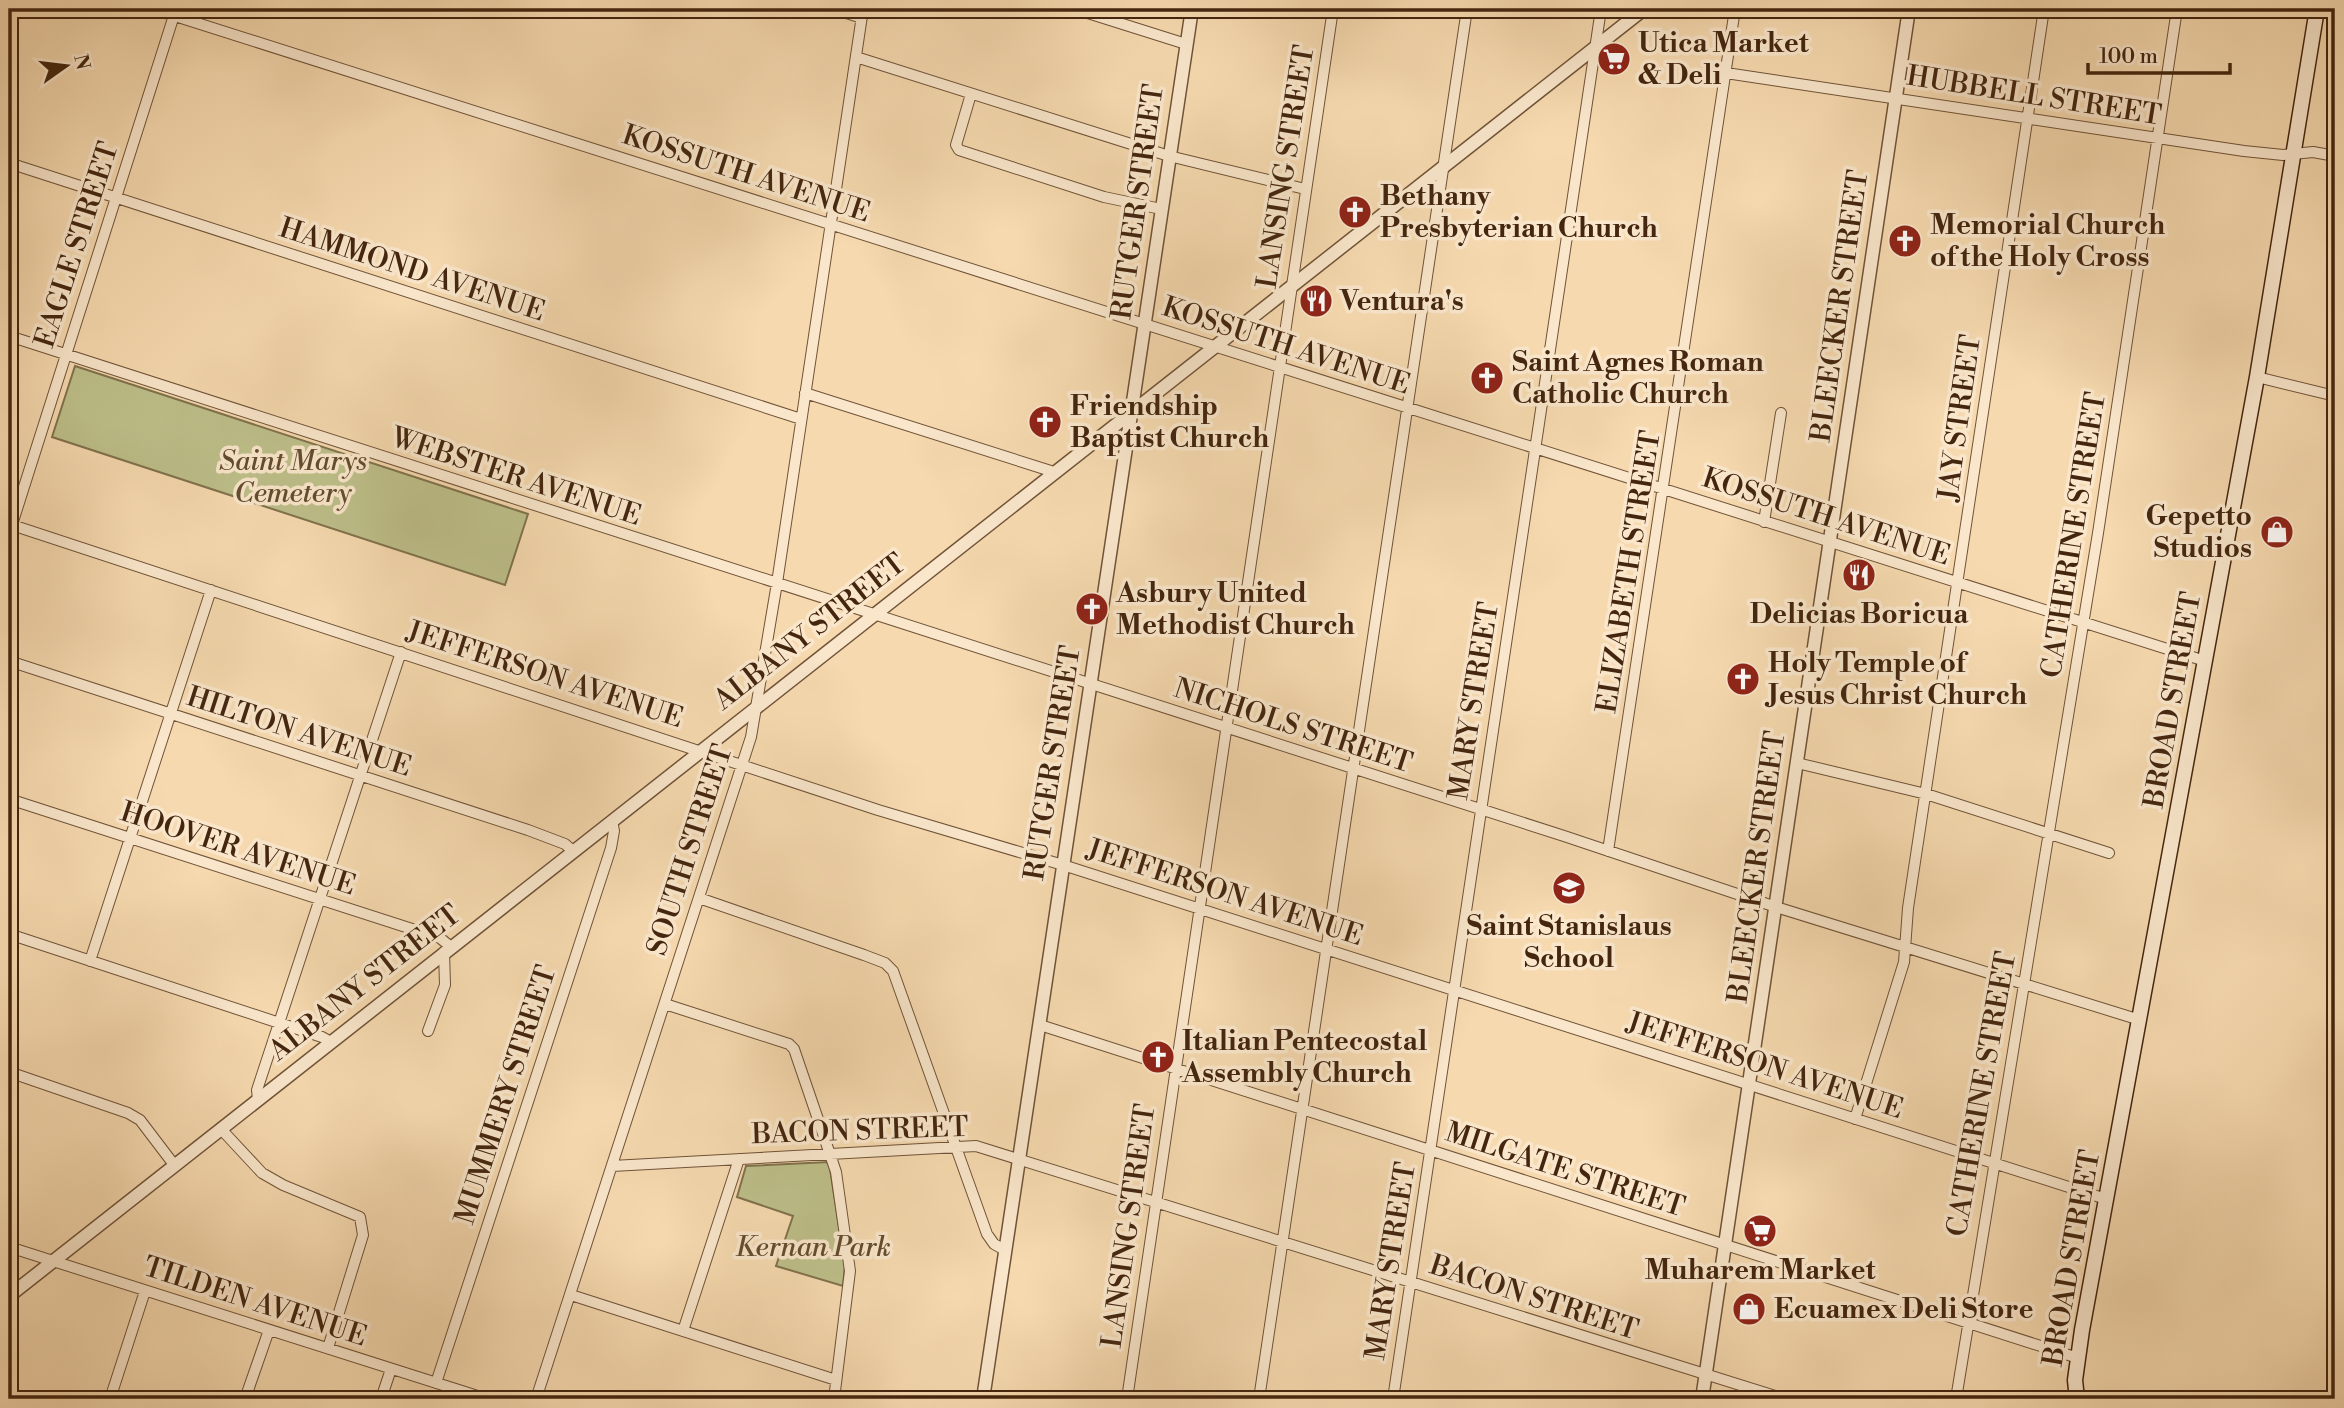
<svg xmlns="http://www.w3.org/2000/svg" width="2344" height="1408" font-family="'Libre Bodoni',serif">
<style>
.green{fill:#bdbf8a;stroke:#80724c;stroke-width:2}
.lines{fill:none;stroke-linecap:round;stroke-linejoin:round}
.minor-casing{stroke:#705337;stroke-width:12}
.tertiary-casing{stroke:#705337;stroke-width:15}
.secondary-casing{stroke:#44260f;stroke-width:17}
.minor{stroke:#f9e6cb;stroke-width:10}
.tertiary{stroke:#f9e6cb;stroke-width:12}
.secondary{stroke:#f9e6cb;stroke-width:14}
.labels{text-anchor:middle;dominant-baseline:central;stroke-width:7;stroke-linejoin:round;paint-order:stroke}
.poi-label{font-size:28px;font-weight:bold;fill:#44260f;stroke:#f9e6cb;text-anchor:start}
.street-label{font-size:28px;fill:#44260f;stroke:#f9e6cb}
.park-label{font-size:28px;font-style:italic;fill:#624c2e;stroke:#f9e6cb}
</style>
<rect width="100%" height="100%" fill="#f6d9af"/>
<filter id="stains"><feTurbulence type="fractalNoise" baseFrequency=".00286" numOctaves="4"/><feColorMatrix values="0 0 0 0 .2 0 0 0 0 .09 0 0 0 0 .02 0 0 0 .5 -.17"/></filter>
<radialGradient id="worn" r=".72"><stop offset=".6" stop-color="#630" stop-opacity="0"/><stop offset="1" stop-color="#630" stop-opacity=".3"/></radialGradient>
<path class="green" d="M75,366L528,514L505,585L52,437Z
M829,1162L845,1266L843,1286L776,1266L793,1216L737,1197L746,1166Z"/>
<g class="lines">
<defs>
<path id="minor" d="M153,9L2205,661
M834,9L862,18
M1075,9L1186,44
M856,57L1169,156L1305,189
M1726,73L2244,151L2283,155L2313,152L2335,156
M971,94L956,145L959,150L1104,197L1161,209
M9,163L801,419
M9,336L1564,836L1776,907L2140,1020
M2257,377L2335,396
M805,393L1054,472
M1764,522L1781,413
M9,524L878,810L1063,865L2106,1199
M9,534L176,9
M9,661L528,830L565,844L573,851
M1797,763L1926,794L2109,853
M9,799L440,938L451,947
M1608,851L1735,9
M699,898L864,955L885,963L893,971L987,1234L994,1244L1005,1250
M9,934L322,1037L331,1042
M90,961L211,590
M665,1004L789,1044L794,1049L836,1172L850,1271L834,1399
M1040,1025L2078,1358
M428,1031L445,985L444,952
M9,1072L128,1113L140,1120L175,1166
M258,1099L257,1090L401,652
M1855,1119L1904,962L1908,908L2044,9
M221,1129L262,1173L283,1185L360,1217L363,1235L328,1348
M612,1166L976,1146L1785,1399
M9,1247L487,1399
M571,1295L836,1380
M683,1331L739,1159
M436,1383L611,848L614,831L612,821
M110,1399L145,1291
M245,1399L269,1330
M381,1399L391,1369
M536,1399L751,737L777,583L863,9
M1127,1399L1333,9
M1259,1399L1467,9
M1393,1399L1601,9
M1956,1399L2098,533L2177,9"/>
<path id="tertiary" d="M9,1296L1644,9
M983,1399L1192,9
M1702,1399L1909,9"/>
<path id="secondary" d="M2077,1399L2075,1380L2082,1330L2257,377L2317,9"/>
</defs>
<use href="#minor" class="minor-casing"/>
<use href="#tertiary" class="tertiary-casing"/>
<use href="#secondary" class="secondary-casing"/>
<use href="#minor" class="minor"/>
<use href="#tertiary" class="tertiary"/>
<use href="#secondary" class="secondary"/>
</g>
<defs>
<symbol id="supermarket-disc" viewBox="-11 -11 22 22"><circle r="9.5" fill="#8f2418" stroke="#f9e6cb"/><path d="M-6-5.5h2.5l.6 2H6L4.5 2H-2.5L-4.4-4H-6ZM-1.5 3.2a1.3 1.3 0 1 0 .1 0ZM3 3.2a1.3 1.3 0 1 0 .1 0Z" fill="#fff"/></symbol>
<symbol id="church-disc" viewBox="-11 -11 22 22"><circle r="9.5" fill="#8f2418" stroke="#f9e6cb"/><path d="M-1.2-6h2.4v3.5h3.3v2.4h-3.3V6h-2.4V-.1h-3.3v-2.4h3.3Z" fill="#fff"/></symbol>
<symbol id="restaurant-disc" viewBox="-11 -11 22 22"><circle r="9.5" fill="#8f2418" stroke="#f9e6cb"/><path d="M-5-6h1v4h1v-4h1v4h1v-4h1v5L-1.5 .5V6h-2V.5L-5-1ZM5-6V6H3V1.5H1.5Q1.5-4 5-6Z" fill="#fff"/></symbol>
<symbol id="shop-disc" viewBox="-11 -11 22 22"><circle r="9.5" fill="#8f2418" stroke="#f9e6cb"/><path d="M-5-2.5h2.3a2.7 3.5 0 0 1 5.4 0H5L5.5 6h-11ZM-1.5-2.5h3a1.5 2.3 0 0 0-3 0Z" fill="#fff"/></symbol>
<symbol id="school-disc" viewBox="-11 -11 22 22"><circle r="9.5" fill="#8f2418" stroke="#f9e6cb"/><path d="M0-5L7-2L0 1L-7-2ZM-4 1L0 2.5L4 1V4Q0 6-4 4Z" fill="#fff"/></symbol>
</defs>
<g fill-rule="evenodd">
<use href="#supermarket-disc" x="1595" y="40" width="38" height="38"/>
<use href="#church-disc" x="1336" y="193" width="38" height="38"/>
<use href="#church-disc" x="1886" y="222" width="38" height="38"/>
<use href="#restaurant-disc" x="1297" y="282" width="38" height="38"/>
<use href="#church-disc" x="1468" y="359" width="38" height="38"/>
<use href="#church-disc" x="1026" y="403" width="38" height="38"/>
<use href="#shop-disc" x="2258" y="513" width="38" height="38"/>
<use href="#restaurant-disc" x="1840" y="556" width="38" height="38"/>
<use href="#church-disc" x="1073" y="590" width="38" height="38"/>
<use href="#church-disc" x="1724" y="660" width="38" height="38"/>
<use href="#school-disc" x="1550" y="869" width="38" height="38"/>
<use href="#church-disc" x="1139" y="1038" width="38" height="38"/>
<use href="#supermarket-disc" x="1741" y="1212" width="38" height="38"/>
<use href="#shop-disc" x="1730" y="1290" width="38" height="38"/>
</g>
<g class="labels">
<g class="poi-label">
<text x="1638" y="43">Utica Market<tspan x="1638" dy="32">&amp; Deli</tspan></text>
<text x="1380" y="196">Bethany<tspan x="1380" dy="32">Presbyterian Church</tspan></text>
<text x="1930" y="225">Memorial Church<tspan x="1930" dy="32">of the Holy Cross</tspan></text>
<text x="1340" y="301">Ventura's</text>
<text x="1512" y="362">Saint Agnes Roman<tspan x="1512" dy="32">Catholic Church</tspan></text>
<text x="1070" y="406">Friendship<tspan x="1070" dy="32">Baptist Church</tspan></text>
<text x="2252" y="516" text-anchor="end">Gepetto<tspan x="2252" dy="32">Studios</tspan></text>
<text x="1116" y="593">Asbury United<tspan x="1116" dy="32">Methodist Church</tspan></text>
<text x="1859" y="614" text-anchor="middle">Delicias Boricua</text>
<text x="1768" y="663">Holy Temple of<tspan x="1768" dy="32">Jesus Christ Church</tspan></text>
<text x="1569" y="926" text-anchor="middle">Saint Stanislaus<tspan x="1569" dy="32">School</tspan></text>
<text x="1182" y="1041">Italian Pentecostal<tspan x="1182" dy="32">Assembly Church</tspan></text>
<text x="1760" y="1270" text-anchor="middle">Muharem Market</text>
<text x="1774" y="1309">Ecuamex Deli Store</text>
</g>
<g class="street-label">
<text transform="translate(2034 96) rotate(9)">HUBBELL STREET</text>
<text transform="translate(1286 167) rotate(-81)">LANSING STREET</text>
<text transform="translate(746 174) rotate(18)">KOSSUTH AVENUE</text>
<text transform="translate(1138 202) rotate(-82)">RUTGER STREET</text>
<text transform="translate(77 245) rotate(-72)">EAGLE STREET</text>
<text transform="translate(412 270) rotate(18)">HAMMOND AVENUE</text>
<text transform="translate(1840 306) rotate(-82)">BLEECKER STREET</text>
<text transform="translate(1286 346) rotate(18)">KOSSUTH AVENUE</text>
<text transform="translate(1960 418) rotate(-82)">JAY STREET</text>
<text transform="translate(516 477) rotate(18)">WEBSTER AVENUE</text>
<text transform="translate(1826 517) rotate(18)">KOSSUTH AVENUE</text>
<text transform="translate(2074 535) rotate(-81)">CATHERINE STREET</text>
<text transform="translate(1629 572) rotate(-81)">ELIZABETH STREET</text>
<text transform="translate(810 632) rotate(-38)">ALBANY STREET</text>
<text transform="translate(545 675) rotate(18)">JEFFERSON AVENUE</text>
<text transform="translate(2173 700) rotate(-80)">BROAD STREET</text>
<text transform="translate(1474 701) rotate(-81)">MARY STREET</text>
<text transform="translate(1293 726) rotate(18)">NICHOLS STREET</text>
<text transform="translate(299 732) rotate(18)">HILTON AVENUE</text>
<text transform="translate(1053 763) rotate(-81)">RUTGER STREET</text>
<text transform="translate(238 849) rotate(18)">HOOVER AVENUE</text>
<text transform="translate(690 850) rotate(-72)">SOUTH STREET</text>
<text transform="translate(1757 867) rotate(-82)">BLEECKER STREET</text>
<text transform="translate(1225 893) rotate(18)">JEFFERSON AVENUE</text>
<text transform="translate(365 983) rotate(-38)">ALBANY STREET</text>
<text transform="translate(1765 1066) rotate(18)">JEFFERSON AVENUE</text>
<text transform="translate(1982 1094) rotate(-80)">CATHERINE STREET</text>
<text transform="translate(506 1095) rotate(-72)">MUMMERY STREET</text>
<text transform="translate(860 1131) rotate(-2)">BACON STREET</text>
<text transform="translate(1565 1170) rotate(18)">MILGATE STREET</text>
<text transform="translate(1129 1226) rotate(-82)">LANSING STREET</text>
<text transform="translate(2072 1258) rotate(-80)">BROAD STREET</text>
<text transform="translate(1391 1261) rotate(-81)">MARY STREET</text>
<text transform="translate(1534 1298) rotate(18)">BACON STREET</text>
<text transform="translate(255 1302) rotate(18)">TILDEN AVENUE</text>
</g>
<g class="park-label">
<text x="293" y="461">Saint Marys<tspan x="293" dy="32">Cemetery</tspan></text>
<text x="813" y="1247">Kernan Park</text>
</g>
</g>
<rect width="2344" height="1408" fill="none" stroke="#f6d9af" stroke-width="35"/>
<rect x="10" y="10" width="2323" height="1387" fill="none" stroke="#44260f" stroke-width="3.5"/>
<rect x="18" y="18" width="2309" height="1373" fill="none" stroke="#44260f" stroke-width="2"/>
<g transform="translate(66 66) rotate(76)" stroke="#f9e6cb" stroke-width="5" paint-order="stroke">
<path d="M0-5L12 26L0 18L-12 26Z" fill="#44260f"/>
<text y="-10" font-size="19" font-weight="bold" text-anchor="middle" fill="#44260f">N</text>
</g>
<path d="M2088 63v10h142v-10" fill="none" stroke="#44260f" stroke-width="3.5"/>
<text x="2099" y="63" font-size="21" fill="#44260f" stroke="#f9e6cb" stroke-width="5" paint-order="stroke">100 m</text>
<rect width="100%" height="100%" filter="url(#stains)"/>
<rect width="100%" height="100%" fill="url(#worn)"/>
</svg>
